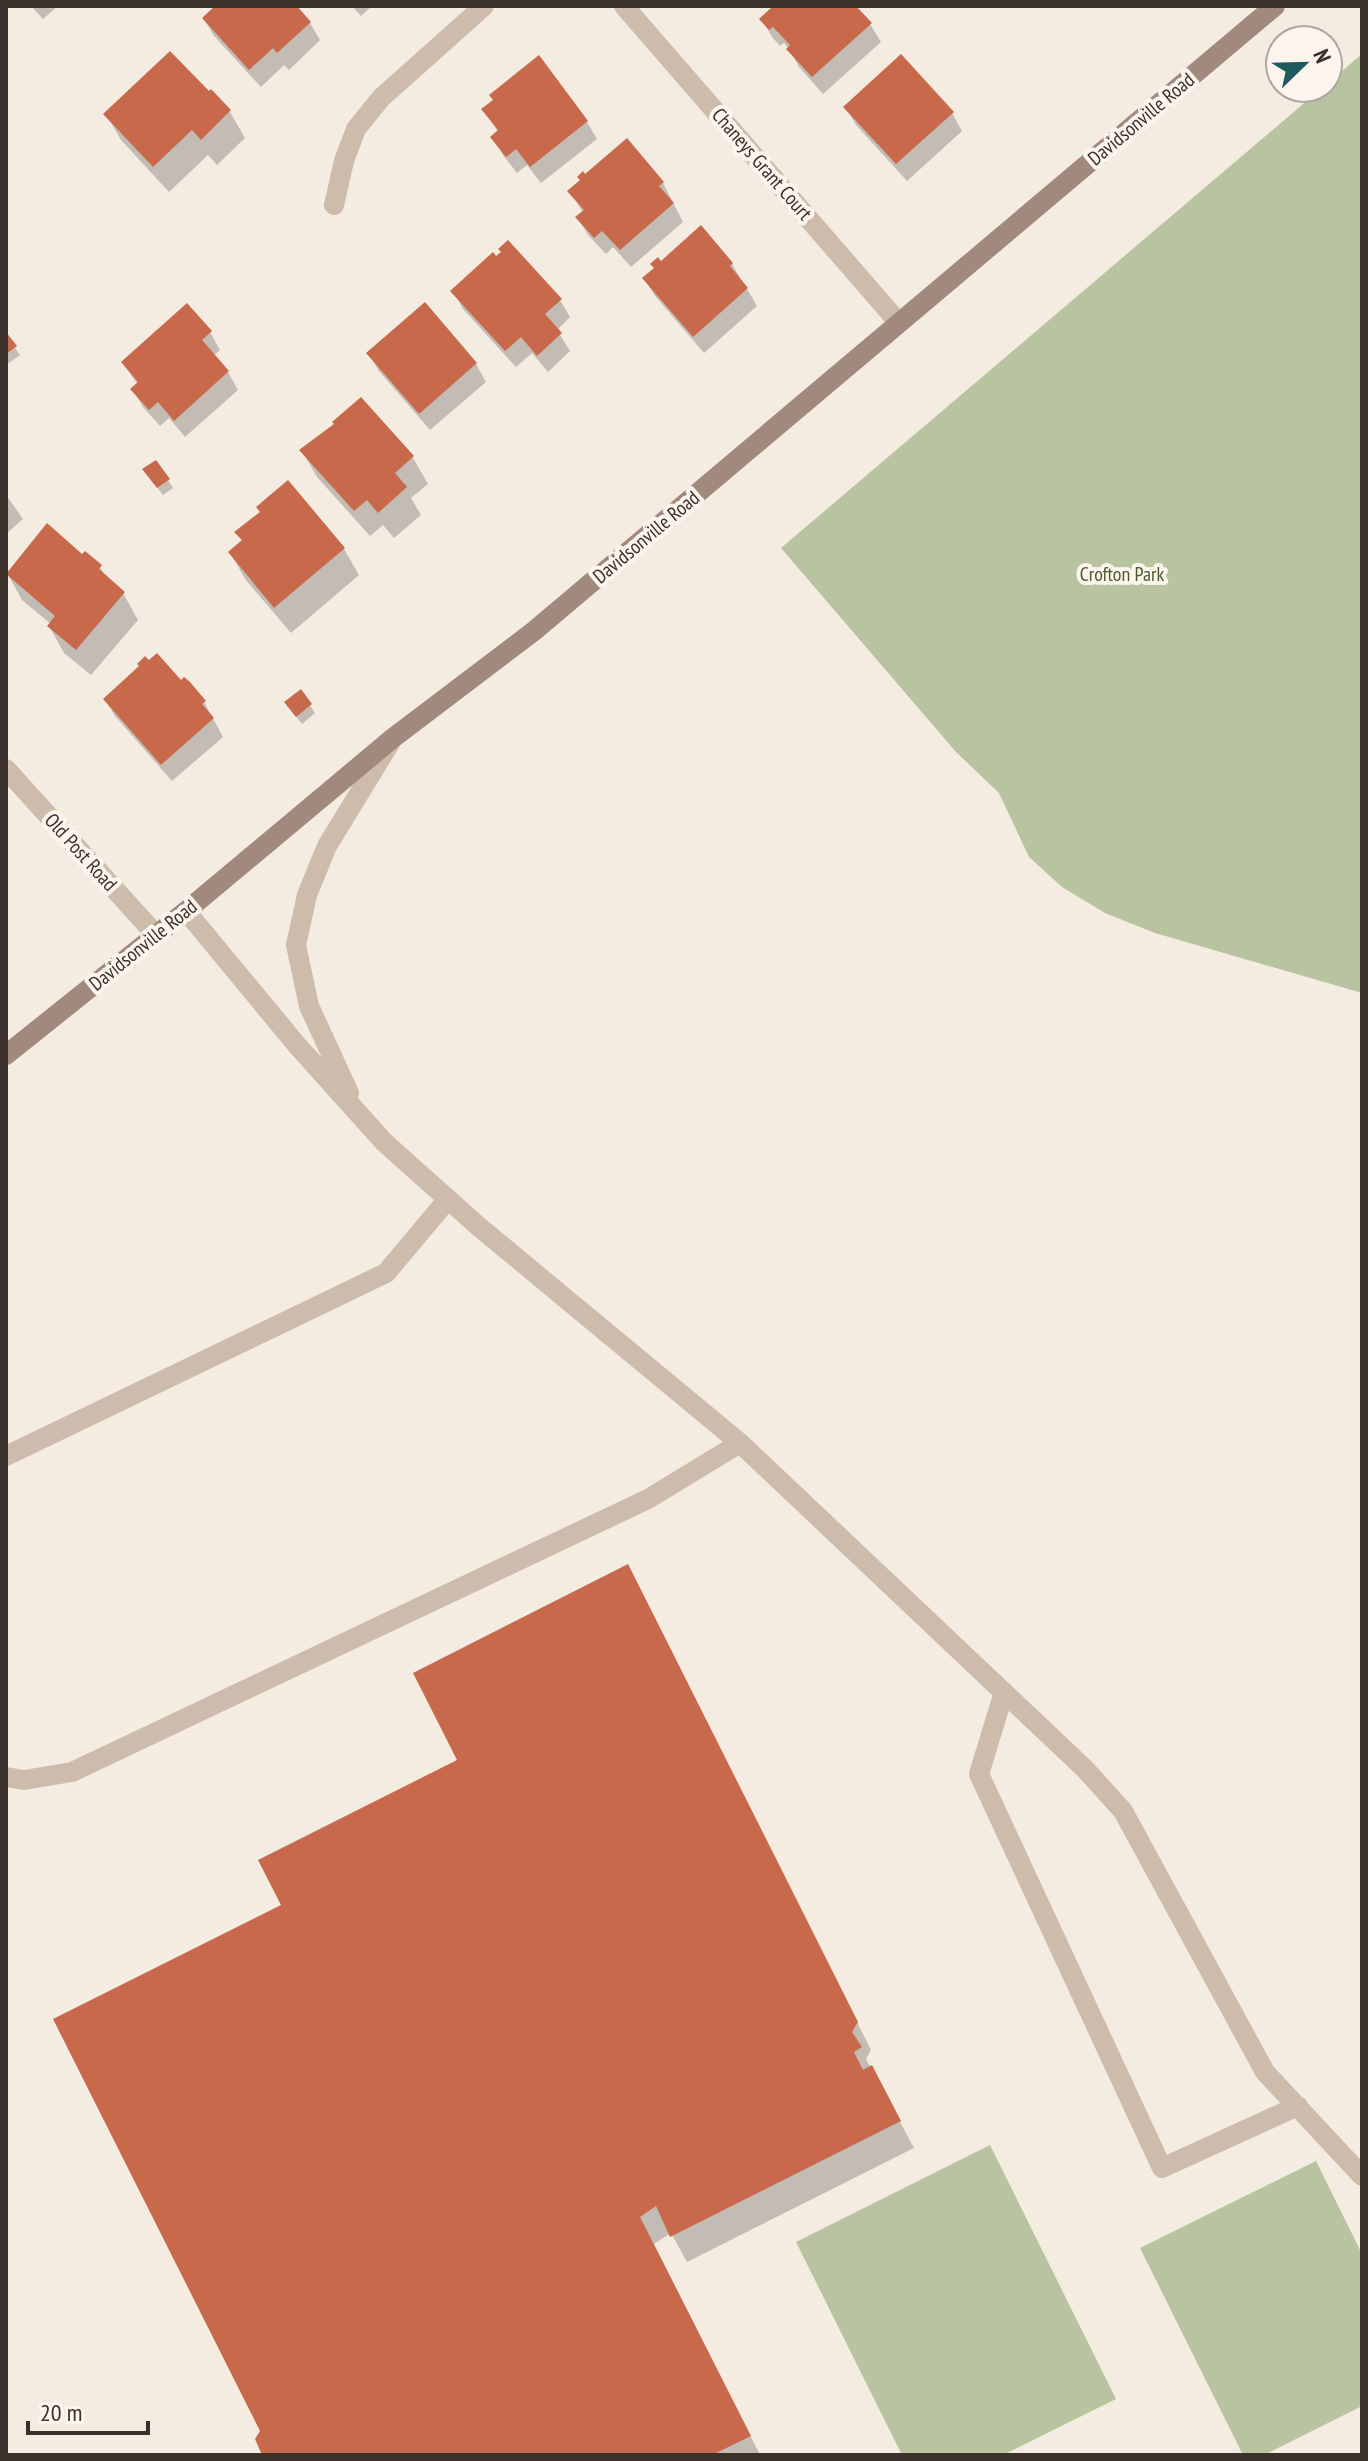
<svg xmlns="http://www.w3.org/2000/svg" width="1368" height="2461" font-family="'PT Sans Narrow',sans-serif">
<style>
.green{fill:#b8c4a0}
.shadow{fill:#0003}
.building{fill:#c8694b}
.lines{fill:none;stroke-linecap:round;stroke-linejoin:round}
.lane{stroke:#cdbbac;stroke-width:20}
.street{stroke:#cdbbac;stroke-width:20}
.secondary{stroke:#a18a7d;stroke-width:20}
.labels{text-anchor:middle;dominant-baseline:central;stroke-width:8;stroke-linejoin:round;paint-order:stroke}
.street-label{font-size:20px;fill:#3b302b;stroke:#fbf5ee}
.park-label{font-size:20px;fill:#4a5a2e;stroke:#fbf5ee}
</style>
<rect width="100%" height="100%" fill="#f4ebe1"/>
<path class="green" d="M1362,54V993L1155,933L1105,913L1062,887L1029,857L999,793L956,752L781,548L1322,88H1328V83Z
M990,2145L1116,2399L1003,2455H902L796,2242Z
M1316,2161L1362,2254V2406L1264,2455H1243L1140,2248Z"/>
<path class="shadow" d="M31,6H58L43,19Z
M218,6H294L310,23L320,40L289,70L284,65L261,87L214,36L204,19Z
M352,6H372L361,16Z
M776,6H854L870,24L881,42L823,94L799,67L789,49L784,43L780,46L772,37L762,19Z
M211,92L230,112L245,138L217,165L208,155L169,192L121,140L106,114Z
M846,107L952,113L962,131L907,181L856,125Z
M484,110L587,122L597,139L541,183L527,165L517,173L503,155L493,137L498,132Z
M663,183L683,222L631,267L613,247L606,254L588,235L578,218L583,213L570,191Z
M660,263L732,264L757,306L704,353L655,296L645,279Z
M453,291L560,300L570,317L557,330L570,351L548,372L532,353L516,367L463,309Z
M210,332L220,350L213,356L228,372L238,390L185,437L169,418L160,426L143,407L133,390L138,385L123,363Z
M6,335L20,355L6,365Z
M369,354L476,364L486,382L430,430L379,371Z
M361,400L413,458L428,484L411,498L421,515L394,538L383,525L370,536L317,477L302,451L336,425Z
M150,478L168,480L173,488L163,495Z
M6,495L23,519L6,534Z
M237,533L344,549L359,575L291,633L245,579L230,552L243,542Z
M82,557L100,567L108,580L123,593L138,620L91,675L64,653L49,626L51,624L22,600L7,573Z
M181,683L204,702L223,737L172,781L115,716L105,699Z
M301,692L315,713L302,724L291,710Z
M642,1593L871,2050L866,2059L914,2148L687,2262L671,2233L654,2244L760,2455H265L262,2431L283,1906L460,1761Z"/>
<path class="building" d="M215,6H297L311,22L277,53L273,48L249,70L202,18Z
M773,6H856L872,23L812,77L786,49L790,45L773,27L769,30L759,19Z
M170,51L209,91L211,89L231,110L201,140L192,130L153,167L103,114Z
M901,54L954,112L896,164L843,107Z
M539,55L588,121L530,167L516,149L506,157L490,137L498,130L481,109L493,100L489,95Z
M627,138L664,182L659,186L674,203L620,250L602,231L594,238L575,217L584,210L567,191L580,180L577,177L583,171L585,174Z
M701,225L733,263L730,266L748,288L693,337L642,278L654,268L650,264L658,257L661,261Z
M508,240L562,299L545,314L562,333L537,356L521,337L505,351L450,291L493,252L496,256L501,252L498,249Z
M425,302L477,363L419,414L366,353Z
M187,303L212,331L202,340L229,371L174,421L158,402L149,410L130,389L138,382L121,362Z
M6,332L17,346L6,354Z
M361,397L414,456L395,473L407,487L378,513L367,500L354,511L299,450L334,424L332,422Z
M156,460L170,479L157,488L142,469Z
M288,480L345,548L274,608L228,552L242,540L234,532L260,512L256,507Z
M47,523L82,554L85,551L102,565L99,569L125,592L76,650L47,626L55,616L6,574Z
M157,653L181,680L184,677L190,682L206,701L202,704L214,718L161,765L103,699L139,666L137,664L145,656L149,660Z
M301,689L312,704L296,717L284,702Z
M628,1564L858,2022L852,2032L862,2047L854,2052L863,2070L872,2065L901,2121L670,2237L656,2206L640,2217L751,2436L712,2455H262L255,2439L260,2431L53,2019L281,1905L258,1860L457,1760L413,1673Z"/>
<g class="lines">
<path class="lane" d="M186,911L296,1044L384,1142L478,1226L740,1443L1085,1769L1123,1811L1265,2072L1362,2176
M349,1093L309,1006L296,945L307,895L327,846L390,743
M6,1456L386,1273L448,1199
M1004,1692L979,1774L1162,2168L1298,2106
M6,1777L24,1780L72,1772L648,1499L740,1443"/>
<path class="street" d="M624,6L899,323
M334,205L344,161L356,129L381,98L484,6
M6,769L156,935"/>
<path class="secondary" d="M6,1055L186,911L393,738L534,631L1275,6"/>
</g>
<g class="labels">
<g class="street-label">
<text transform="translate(1141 119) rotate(-40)">Davidsonville Road</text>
<text transform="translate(762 164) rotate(49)">Chaneys Grant Court</text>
<text transform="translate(646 537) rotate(-40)">Davidsonville Road</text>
<text transform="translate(81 852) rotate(48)">Old Post Road</text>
<text transform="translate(143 945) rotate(-39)">Davidsonville Road</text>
</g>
<g class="park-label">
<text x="1122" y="574">Crofton Park</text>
</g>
</g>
<rect width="1368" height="2461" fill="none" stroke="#3b302b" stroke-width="16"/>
<g transform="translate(1304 64) rotate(67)"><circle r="38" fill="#fbf5ee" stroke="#aea6a0" stroke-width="2"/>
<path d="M0-6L14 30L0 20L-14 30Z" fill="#1f5a5e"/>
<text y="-12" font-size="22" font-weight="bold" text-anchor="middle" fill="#3b302b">N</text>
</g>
<path d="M28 2421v12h120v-12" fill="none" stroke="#3b302b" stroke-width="4"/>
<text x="40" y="2421" font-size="24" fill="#3b302b" stroke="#fbf5ee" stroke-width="6" paint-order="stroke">20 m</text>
</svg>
